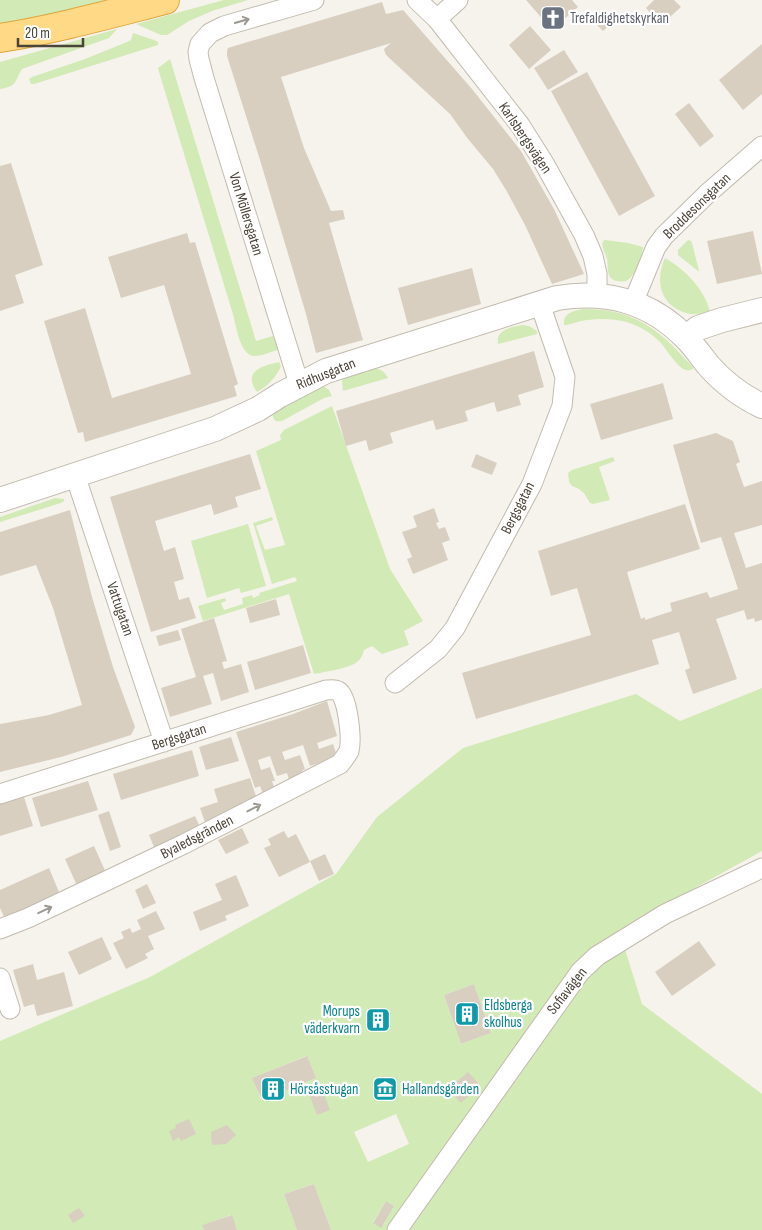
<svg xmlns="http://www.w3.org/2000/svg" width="762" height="1230" font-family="'Sofia Sans Condensed',sans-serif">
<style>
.green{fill:#d2eab5;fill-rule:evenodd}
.building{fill:#d8cfc1}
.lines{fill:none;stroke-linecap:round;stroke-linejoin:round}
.minor-casing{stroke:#c2bbae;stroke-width:21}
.tertiary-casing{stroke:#c2bbae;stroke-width:26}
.trunk-casing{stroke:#e0a43c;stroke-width:30}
.minor{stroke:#fff;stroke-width:19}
.tertiary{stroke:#fff;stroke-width:24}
.trunk{stroke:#ffd985;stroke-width:28}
.oneway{stroke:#9c9892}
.labels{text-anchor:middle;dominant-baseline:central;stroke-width:4.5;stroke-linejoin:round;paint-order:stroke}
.worship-label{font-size:15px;fill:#5b616d;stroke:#fff;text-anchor:start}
.street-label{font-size:15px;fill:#4b4439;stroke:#fff}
.culture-label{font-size:15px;fill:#0d838f;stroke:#fff;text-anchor:start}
</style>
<rect width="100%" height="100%" fill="#f6f3ec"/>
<path class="green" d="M0,0H105L49,15L0,23Z
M224,0H248L212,11L189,21L167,35H161L136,24Z
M117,29L109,38L22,69C14,82 18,86 0,89V62Z
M133,33L154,40L158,42V45L34,84H31L29,79L32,77L85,59L127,42L131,40Z
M170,59L256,341L273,336L278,350C270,352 262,356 254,356C239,355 236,323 232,311L159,72L158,68Z
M605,240L628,243L643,247C643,254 635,275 629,279C626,282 622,282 618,281C614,281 611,279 609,275C607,270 608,264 607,259C605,253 601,247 603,241Z
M688,240L691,241L692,243L699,271H698L678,255V250Z
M665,258C684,269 705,289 710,312C704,313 697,315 690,314C661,308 654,282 665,258Z
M583,309C620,309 643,318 671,344C678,351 685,359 693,367V369C690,370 688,371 686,370C677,368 666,348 660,342C656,338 652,335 648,332C631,320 608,317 588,320C581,320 573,324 566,325H564C563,313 573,311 583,309Z
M522,325L529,326L537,331V334L498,344C495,330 511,327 522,325Z
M279,362L281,366C278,375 266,388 257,392C242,371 262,366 279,362Z
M374,368C381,369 385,372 388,378L343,391L342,381L344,378Z
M322,385L329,390L332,396L324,398L282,421C277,422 273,421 273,415L295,399Z
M332,406L390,569L423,621L404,631L409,645L382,654L372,646L364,650C363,654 361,659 358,661C352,668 324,672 314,674L289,594L203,621L198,606L225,598L226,601L221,603L224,610L243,604L242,598L252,595L253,598L260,595L259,593L297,581L295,577L272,584L253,523L272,517L273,520L256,526L265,550L285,545L256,451L281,440L280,435L284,430Z
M613,457L615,461L599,467L610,500L593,504L590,503L584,493L579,489L572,486L569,482L568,473L572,470Z
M55,498L64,499V501L61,503L0,522V517Z
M248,524L266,586L241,593L239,588L207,598L191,541Z
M762,688V851L619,930L642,1004L762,1094V1230H331L314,1184L284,1194L297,1230H237L231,1215L203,1225L204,1230H0V1041L150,977L336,874L377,817L463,748L636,694L680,721ZM474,984L491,1033L461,1044L444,995ZM375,1010L384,1012L388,1017V1025L382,1030H374L368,1023L369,1016ZM306,1056L316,1078L261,1100L253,1078ZM396,1114L409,1144L368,1162L354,1132ZM386,1201L394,1206L381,1227L373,1222Z"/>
<path class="building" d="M526,0H572L578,7L552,30Z
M654,0H674L681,7L661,25L646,8Z
M382,2L386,14L403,10L472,89L521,151L554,209L584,274L552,284L525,225L506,190L493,169L468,139L450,114L387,56L385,53L384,49L391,43L281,77L304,148L331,211L343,210L345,219L329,223L363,340L316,353L306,314L260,160L227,56V51L228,48L231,47Z
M599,12L611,24L603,31L591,19Z
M530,26L551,50L529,69L509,45Z
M762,44V94L743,110L719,80Z
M564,50L578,72L548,90L534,68Z
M587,72L655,196L619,216L551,91Z
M689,103L714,136L700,147L675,114Z
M11,163L43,265L15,275L24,303L0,311V166Z
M753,231L762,274L717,284L707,241Z
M187,233L190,243L195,242L238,384L234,386L237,396L85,442L83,432L78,433L44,321L85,308L112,398L191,374L164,285L121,298L108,257Z
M472,268L481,304L408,325L398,288Z
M534,351L544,387L518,395L521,405L497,412L494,402L465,411L468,421L436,430L433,420L390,433L393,443L369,451L366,440L346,446L336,411Z
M663,383L673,419L601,440L590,404Z
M716,433L733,441L740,462L736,464L744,487L762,481V525L734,533L746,568L762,563V620L755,622L754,618L747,620L744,610L716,619L737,679L693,694L685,670L690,668L679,632L652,640L659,664L476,719L462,673L591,635L577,588L551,596L538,551L685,504L700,549L627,572L641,619L645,617V620L672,611L670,603L707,592L710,598L738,589L721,537L701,543L673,445Z
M250,454L261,489L235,497L238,507L214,515L211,504L155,521L164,551L175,547L184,579L174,582L179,600L189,597L196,618L151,632L110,497Z
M476,454L497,463L492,475L471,467Z
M434,508L439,522L436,523L439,529L445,527L450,540L442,543L448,560L413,574L407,559L412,557L402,532L417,527L413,516Z
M70,510L92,597L113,667L135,727L131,735L61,757L0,772V724L49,715L82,705L53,608L36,565L0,576V532Z
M276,599L280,615L250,623L246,608Z
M214,618L227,661L222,662L224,669L241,664L249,692L221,701L213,673L203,676L212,704L170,717L161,688L196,677L181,629Z
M178,630L181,640L159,646L156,636Z
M303,645L311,673L255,690L247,662Z
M327,701L337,736L317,743L319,749L333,744L338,759L321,767L320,763L310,766L303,745L282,752L285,760L300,755L305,769L302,771L304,778L290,783L287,773L277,776L270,756L258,760L261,770L270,767L275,781H272L276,793L264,797L260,786L255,788L236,732L293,714Z
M231,737L239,761L206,770L199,747Z
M192,750L199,776L121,800L113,774Z
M250,778L258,802L222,813L225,821L207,828L200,808L218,802L214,789Z
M88,781L98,810L41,827L32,798Z
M24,797L33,826L0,836V804Z
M109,811L121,847L110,851L98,815Z
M195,816L202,832L156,852L149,835Z
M242,828L249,843L226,854L218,840Z
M284,831L288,838L296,834L310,862L279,877L264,848L271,845L268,839Z
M94,846L107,875L78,888L65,859Z
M325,854L334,874L319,881L310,861Z
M49,868L61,897L6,921L0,908V890Z
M236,875L249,906L225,916L227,920L200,931L193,912L222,900L215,884Z
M147,884L156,903L143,909L135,890Z
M156,911L165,929L148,936L154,949L145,954L148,958L126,969L113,943L124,938L121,932L130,928L132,933L141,929L137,920Z
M102,937L112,959L79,975L68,952Z
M699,941L716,965L672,996L655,972Z
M33,964L37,980L64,972L73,1006L37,1016L34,1004L24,1007L13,970Z
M474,984L491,1033L461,1044L444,995Z
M368 1020a10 10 0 1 1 20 0a10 10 0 1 1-20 0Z
M307,1056L316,1078L262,1100L252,1078Z
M468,1072L480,1085L461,1103L448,1089Z
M321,1087L330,1110L317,1115L308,1092Z
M189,1119L196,1134L181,1141L179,1137L173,1141L169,1131L176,1128L175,1125Z
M227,1125L236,1135L226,1144L212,1145L211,1132Z
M314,1184L331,1230H297L284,1194Z
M386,1201L394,1206L381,1228L373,1223Z
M79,1208L85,1216L73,1223L68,1215Z
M232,1215L237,1230H204L202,1225Z"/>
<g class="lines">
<defs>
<path id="minor" d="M417,0L437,19L520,125L544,163L584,235L593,256L597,274V295
M437,19L458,0
M633,303L656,247L664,236L707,194L762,146
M299,384L204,78L199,59L198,52L200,44L210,33L224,26L314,0
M75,475L164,742
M395,683L438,649L455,628L532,484L562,406L565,377L540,304
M0,794L326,690C330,690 335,689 338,691C348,696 352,740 349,751C347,755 343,760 340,764L184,844L28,918L0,929
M0,978L10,1009
M397,1230L580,972L597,956L665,914L762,868"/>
<path id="tertiary" d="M686,338L698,328L722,320L762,310
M0,500L215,429L258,409L280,395L326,371L557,298C607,290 650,301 686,338C694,346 701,356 708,365C723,382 741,396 762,406"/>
<path id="trunk" d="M0,38C56,29 110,14 165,0"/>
</defs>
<use href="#minor" class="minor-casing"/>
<use href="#tertiary" class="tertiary-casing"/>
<use href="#trunk" class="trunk-casing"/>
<use href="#minor" class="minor"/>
<use href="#tertiary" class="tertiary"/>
<use href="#trunk" class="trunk"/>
</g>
<defs><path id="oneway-shaft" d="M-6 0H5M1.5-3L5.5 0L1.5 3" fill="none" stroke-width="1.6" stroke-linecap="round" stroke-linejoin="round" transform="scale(1.25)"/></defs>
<g class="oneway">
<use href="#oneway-shaft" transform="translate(242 21) rotate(-16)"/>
<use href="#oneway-shaft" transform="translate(254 808) rotate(-27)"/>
<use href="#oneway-shaft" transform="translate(45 910) rotate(-25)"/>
</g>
<defs>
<symbol id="church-square" viewBox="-11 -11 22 22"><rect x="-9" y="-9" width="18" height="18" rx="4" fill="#6b7280" stroke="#fff"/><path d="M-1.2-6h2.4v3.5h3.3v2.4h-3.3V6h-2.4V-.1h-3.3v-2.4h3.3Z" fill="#fff"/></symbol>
<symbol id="building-square" viewBox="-11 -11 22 22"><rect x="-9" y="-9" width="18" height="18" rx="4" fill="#0f9aa8" stroke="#fff"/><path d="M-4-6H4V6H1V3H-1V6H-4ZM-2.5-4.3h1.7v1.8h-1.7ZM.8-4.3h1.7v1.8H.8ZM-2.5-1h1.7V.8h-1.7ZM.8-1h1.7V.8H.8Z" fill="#fff"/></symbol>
<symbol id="museum-square" viewBox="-11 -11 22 22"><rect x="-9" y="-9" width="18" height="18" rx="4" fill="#0f9aa8" stroke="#fff"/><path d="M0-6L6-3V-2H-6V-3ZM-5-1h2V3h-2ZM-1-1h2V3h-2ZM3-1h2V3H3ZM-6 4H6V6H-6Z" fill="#fff"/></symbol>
</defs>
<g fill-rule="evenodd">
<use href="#church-square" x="539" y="4" width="28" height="28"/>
<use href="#building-square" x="453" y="1000" width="28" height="28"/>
<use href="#building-square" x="364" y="1006" width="28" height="28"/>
<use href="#building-square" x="259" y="1075" width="28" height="28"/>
<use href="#museum-square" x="371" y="1075" width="28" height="28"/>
</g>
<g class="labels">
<g class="worship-label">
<text x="570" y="18">Trefaldighetskyrkan</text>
</g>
<g class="street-label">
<text transform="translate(525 138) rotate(56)">Karlsbergsvägen</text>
<text transform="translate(697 206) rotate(-44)">Broddesonsgatan</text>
<text transform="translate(246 214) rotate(73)">Von Möllersgatan</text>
<text transform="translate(326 374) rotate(-22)">Ridhusgatan</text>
<text transform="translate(518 508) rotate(-63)">Bergsgatan</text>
<text transform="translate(120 609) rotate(71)">Vattugatan</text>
<text transform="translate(179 737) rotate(-18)">Bergsgatan</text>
<text transform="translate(197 837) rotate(-27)">Byaledsgränden</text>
<text transform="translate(567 991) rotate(-52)">Sofiavägen</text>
</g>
<g class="culture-label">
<text x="484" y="1005">Eldsberga<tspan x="484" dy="17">skolhus</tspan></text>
<text x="360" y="1011" text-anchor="end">Morups<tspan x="360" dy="17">väderkvarn</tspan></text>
<text x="290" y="1089">Hörsåsstugan</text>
<text x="402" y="1089">Hallandsgården</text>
</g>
</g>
<path d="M18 38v8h65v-8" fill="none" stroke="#4b4439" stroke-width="2.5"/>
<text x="25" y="38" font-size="15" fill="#4b4439" stroke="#ffffff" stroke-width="4" paint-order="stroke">20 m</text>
</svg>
